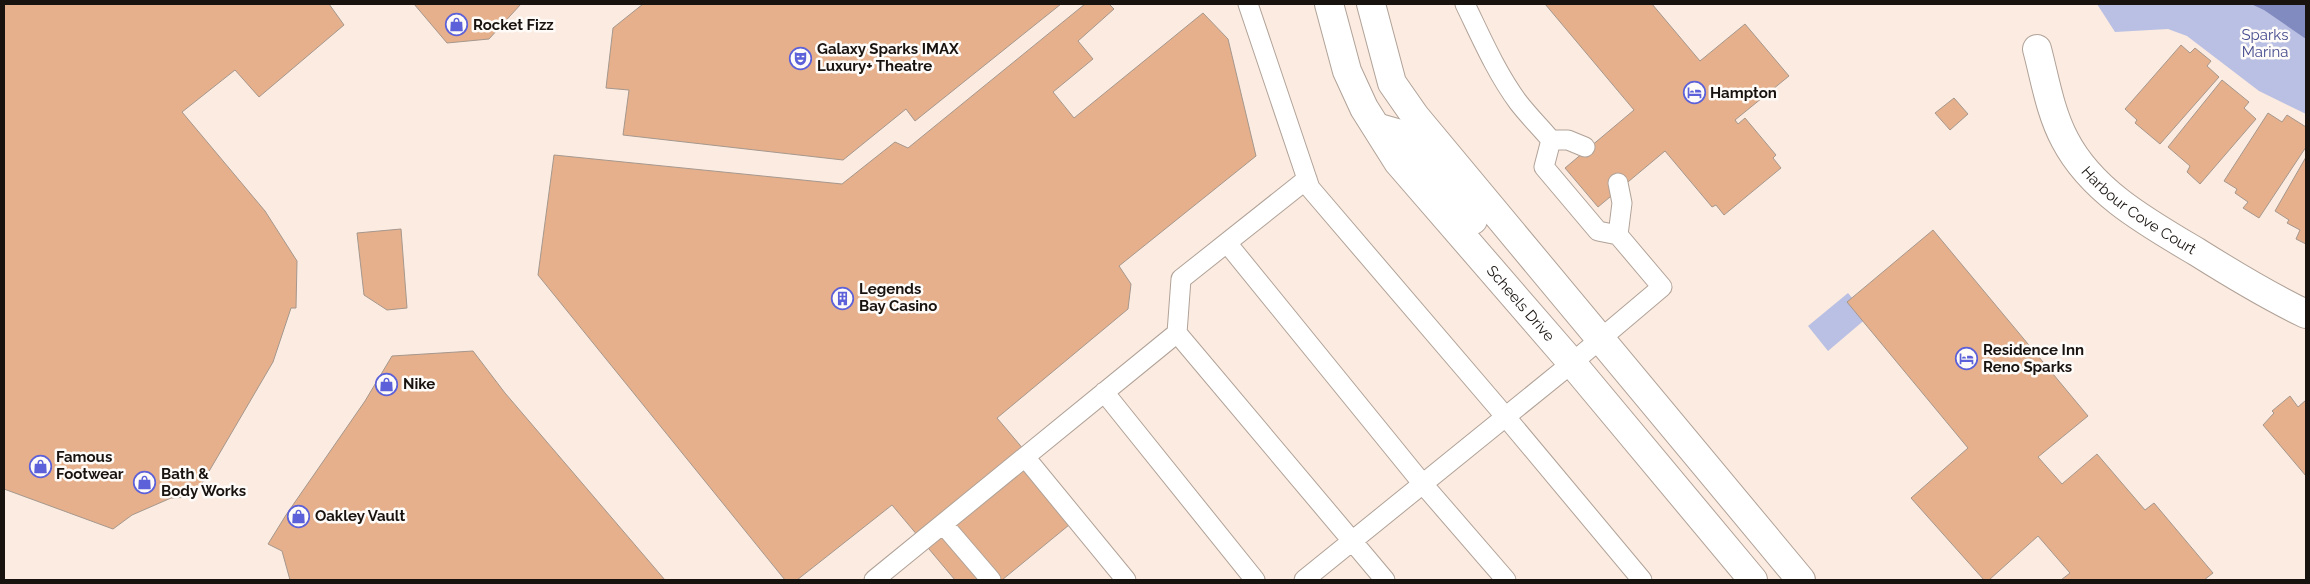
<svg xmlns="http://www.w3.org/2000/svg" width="2310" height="584" font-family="Raleway,sans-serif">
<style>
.green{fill:#bac0e3}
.water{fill:#828bc0}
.building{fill:#e5b08b;stroke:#a6978d}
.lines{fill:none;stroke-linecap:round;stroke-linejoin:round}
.service-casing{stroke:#b1a298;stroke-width:21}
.minor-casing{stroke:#b1a298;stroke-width:30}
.service{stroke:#fff;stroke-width:19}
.minor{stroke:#fff;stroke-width:28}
.labels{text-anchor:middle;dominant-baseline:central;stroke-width:5;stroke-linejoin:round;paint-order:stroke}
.poi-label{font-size:15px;font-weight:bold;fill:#191310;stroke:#fefbf8;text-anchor:start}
.park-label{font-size:15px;fill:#454b8e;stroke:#fefbf8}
.street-label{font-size:15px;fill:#191310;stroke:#fefbf8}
</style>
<rect width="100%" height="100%" fill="#fbebe0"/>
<path class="green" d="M2097,4H2306V114L2259,91L2187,36L2168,29L2115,32Z
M1848,293L1868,317L1828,351L1808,326Z"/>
<path class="water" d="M2251,4H2306V39L2264,10Z"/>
<path class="building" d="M4,4H329L344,25L259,97L235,70L182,112L265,211L297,261L296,308H291L273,362L194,497L171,498L132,515L113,529L4,489Z
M414,4H521L489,39L447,43Z
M643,4H1061L915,121L906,109L843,160L623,135L629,90L606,88L613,28Z
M1085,4H1109L1114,9L1078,41L1093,59L1053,92L1074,118L1203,13L1228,39L1256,156L1119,266L1131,284L1128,309L997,418L1080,516L1002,580H955L892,505L797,580H785L538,275L554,155L842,184L895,142L908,148Z
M1545,4H1652L1700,61L1745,24L1789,76L1735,120L1738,124L1745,118L1776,155L1773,158L1781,168L1724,215L1716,205L1712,207L1665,151L1598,207L1565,168L1634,110Z
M2181,45L2190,53L2195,48L2211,61L2207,66L2219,77L2160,144L2135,123L2137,120L2125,109Z
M2222,80L2249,102L2244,108L2256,119L2200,184L2187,172L2190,166L2168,147Z
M1954,98L1968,114L1950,130L1935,113Z
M2268,113L2282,122L2287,115L2306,127V147L2259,218L2243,208L2248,202L2235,193L2237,189L2224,181Z
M2306,157V244L2296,239L2300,230L2287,223L2289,220L2275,211Z
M401,229L407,308L387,310L364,295L357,233Z
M1933,230L2088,416L2038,457L2062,484L2097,454L2145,510L2154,503L2213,573L2204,580H2061L2070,573L2038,536L1989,580H1984L1911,498L1968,448L1847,302Z
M473,351L505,393L665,580H290L282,551L268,544L286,515L365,401L392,356Z
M2290,396L2298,407L2306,400V476L2263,425L2274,413L2272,411Z"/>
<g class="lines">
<defs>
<path id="service" d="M1248,4L1310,188L1505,416L1642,580
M1551,140H1568L1585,147
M1618,235L1622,203L1618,183
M1227,243L1422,483L1506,580
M1177,333L1385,580
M1104,392L1255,580
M1025,457L1126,580
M943,524L991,580
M874,580L1177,333L1181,279L1307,179
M1304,580L1572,363L1662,287L1618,235L1598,231L1544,167L1551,140C1540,127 1528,115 1518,102C1496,72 1481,37 1465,4"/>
<g id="minor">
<path id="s1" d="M1329,4L1347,71L1364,108L1398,162L1572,363L1753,580"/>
<path d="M1371,4L1392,83L1415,116L1801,580"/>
<path id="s2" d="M2037,49C2045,79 2050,112 2065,140C2092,192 2148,223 2197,252C2232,274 2268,296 2306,314"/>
<path d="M1379,128L1400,134L1473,220"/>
</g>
</defs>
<use href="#service" class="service-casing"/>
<use href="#minor" class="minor-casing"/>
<use href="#service" class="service"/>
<use href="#minor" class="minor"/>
</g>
<defs>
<symbol id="shop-ring" viewBox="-11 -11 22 22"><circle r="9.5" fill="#fefbf8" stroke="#5c61d9" stroke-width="1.5"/><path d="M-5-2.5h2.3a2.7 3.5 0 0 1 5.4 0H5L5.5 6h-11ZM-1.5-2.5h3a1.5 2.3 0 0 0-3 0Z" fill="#5c61d9"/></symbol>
<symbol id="theatre-ring" viewBox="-11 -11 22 22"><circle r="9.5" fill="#fefbf8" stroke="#5c61d9" stroke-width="1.5"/><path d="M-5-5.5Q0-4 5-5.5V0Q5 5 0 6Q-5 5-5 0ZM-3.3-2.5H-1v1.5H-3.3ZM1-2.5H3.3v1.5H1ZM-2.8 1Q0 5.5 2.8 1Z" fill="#5c61d9"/></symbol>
<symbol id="hotel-ring" viewBox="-11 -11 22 22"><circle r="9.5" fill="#fefbf8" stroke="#5c61d9" stroke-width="1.5"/><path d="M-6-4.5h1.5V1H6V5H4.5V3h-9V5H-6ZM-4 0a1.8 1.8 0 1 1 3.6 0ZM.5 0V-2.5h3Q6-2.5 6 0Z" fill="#5c61d9"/></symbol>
<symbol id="building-ring" viewBox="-11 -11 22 22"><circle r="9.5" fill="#fefbf8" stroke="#5c61d9" stroke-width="1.5"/><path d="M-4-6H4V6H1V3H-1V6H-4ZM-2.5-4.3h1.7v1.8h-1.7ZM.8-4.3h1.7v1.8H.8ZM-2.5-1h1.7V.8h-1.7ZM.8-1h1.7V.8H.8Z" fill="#5c61d9"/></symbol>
</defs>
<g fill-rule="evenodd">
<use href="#shop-ring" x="444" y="12" width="25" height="25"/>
<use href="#theatre-ring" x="788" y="46" width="25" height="25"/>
<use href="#hotel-ring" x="1682" y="80" width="25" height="25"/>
<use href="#building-ring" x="830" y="286" width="25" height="25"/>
<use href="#hotel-ring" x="1954" y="346" width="25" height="25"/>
<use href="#shop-ring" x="374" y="372" width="25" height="25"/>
<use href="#shop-ring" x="28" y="454" width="25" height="25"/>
<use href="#shop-ring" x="132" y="470" width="25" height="25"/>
<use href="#shop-ring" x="286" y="504" width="25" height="25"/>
</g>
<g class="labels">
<g class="poi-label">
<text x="473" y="25">Rocket Fizz</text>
<text x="817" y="49">Galaxy Sparks IMAX<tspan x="817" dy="17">Luxury+ Theatre</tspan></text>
<text x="1710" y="93">Hampton</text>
<text x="859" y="289">Legends<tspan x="859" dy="17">Bay Casino</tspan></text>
<text x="1983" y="350">Residence Inn<tspan x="1983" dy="17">Reno Sparks</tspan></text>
<text x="403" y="384">Nike</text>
<text x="56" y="457">Famous<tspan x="56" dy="17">Footwear</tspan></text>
<text x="161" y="474">Bath &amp;<tspan x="161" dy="17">Body Works</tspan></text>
<text x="315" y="516">Oakley Vault</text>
</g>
<g class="park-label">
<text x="2265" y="35">Sparks<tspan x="2265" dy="17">Marina</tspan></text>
</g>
<g class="street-label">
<text stroke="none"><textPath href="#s2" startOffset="199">Harbour Cove Court</textPath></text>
<text stroke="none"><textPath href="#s1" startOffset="361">Scheels Drive</textPath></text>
</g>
</g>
<rect width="2310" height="584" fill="none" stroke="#191310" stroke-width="10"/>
</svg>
